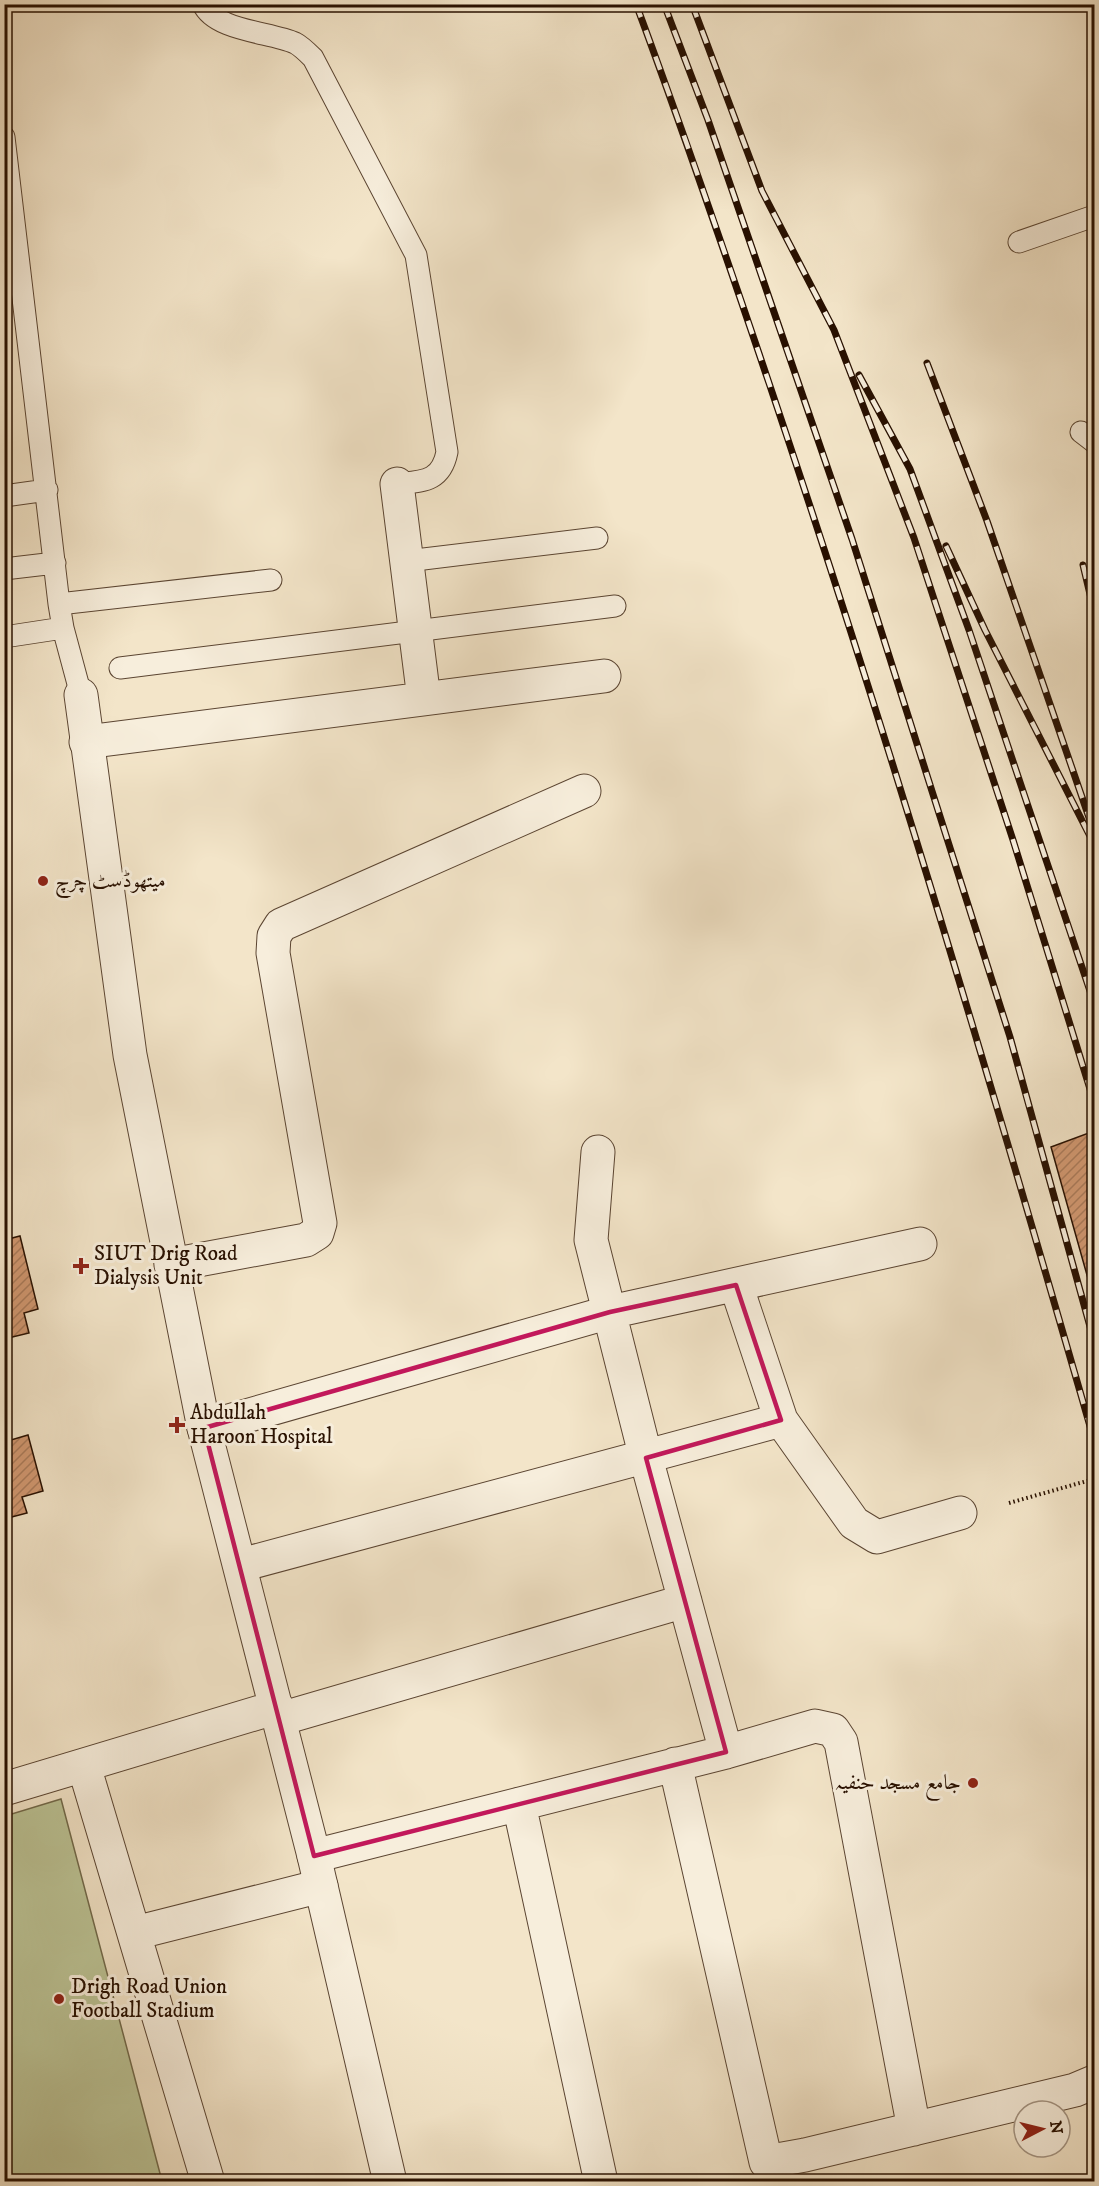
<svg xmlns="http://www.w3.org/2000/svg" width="1099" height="2186" font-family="'IM FELL DW Pica',Amiri,serif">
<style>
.grass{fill:#bcc496;stroke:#726a4b;stroke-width:1.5}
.building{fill:url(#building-hatch);stroke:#281000;stroke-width:1.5}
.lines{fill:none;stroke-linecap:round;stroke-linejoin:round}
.service-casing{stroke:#5b4532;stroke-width:23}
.minor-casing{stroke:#5b4532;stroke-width:35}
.tertiary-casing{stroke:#5b4532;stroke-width:35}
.path{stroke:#281000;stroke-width:4;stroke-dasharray:1.5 3;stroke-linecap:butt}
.service{stroke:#f7eedc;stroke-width:21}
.minor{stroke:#f7eedc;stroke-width:33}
.tertiary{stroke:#f7eedc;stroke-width:33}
.rail-casing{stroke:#281000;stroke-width:7}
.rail{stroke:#f7eedc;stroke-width:4.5;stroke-dasharray:14;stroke-linecap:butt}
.marked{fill:none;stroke:#c2185b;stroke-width:4.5;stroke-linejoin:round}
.poi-dot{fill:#8f2418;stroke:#f7eedc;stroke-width:2}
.labels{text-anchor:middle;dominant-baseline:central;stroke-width:6;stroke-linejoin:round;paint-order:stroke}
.poi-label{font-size:21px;fill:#281000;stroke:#f7eedc;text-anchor:start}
</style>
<defs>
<pattern id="building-hatch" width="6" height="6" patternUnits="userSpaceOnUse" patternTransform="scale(1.5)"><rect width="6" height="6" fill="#d19871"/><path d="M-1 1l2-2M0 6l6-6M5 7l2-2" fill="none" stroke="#aa7b5a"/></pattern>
</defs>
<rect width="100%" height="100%" fill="#f3e5c9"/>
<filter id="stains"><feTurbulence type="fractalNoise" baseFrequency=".00333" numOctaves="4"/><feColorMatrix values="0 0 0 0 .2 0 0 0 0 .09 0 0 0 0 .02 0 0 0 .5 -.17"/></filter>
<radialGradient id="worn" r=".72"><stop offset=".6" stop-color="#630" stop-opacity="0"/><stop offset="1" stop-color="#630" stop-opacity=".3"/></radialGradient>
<path class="grass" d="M61,1799L162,2181H5V1816Z"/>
<path class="building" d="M1094,1131V1300L1051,1147Z
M20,1236L38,1309L24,1313L29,1333L4,1339V1240Z
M28,1435L43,1491L22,1497L27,1513L4,1519V1442Z"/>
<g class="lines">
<defs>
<path id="service" d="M203,4C215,31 271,32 295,43C301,46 308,53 313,58L416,255L447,452C441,482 423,481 397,484
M4,137L59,604L63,628L81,695
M1019,242L1094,216
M1081,432L1094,442
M4,496L47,490
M407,561L597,538
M4,569L55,563
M59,604L271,580
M4,637L63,628
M120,668L615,606"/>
<path id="minor" d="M397,484L424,699
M86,742L604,676
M598,1152L591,1240L646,1458L726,1752
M171,1265L306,1240L317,1233L320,1223L273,953L274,936L281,925L584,791
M736,1285L781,1420
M204,1428L610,1312L920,1244
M241,1565L781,1420L854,1523L877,1537L960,1513
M280,1719L685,1601
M675,1764L766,2162L805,2155L1075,2090L1094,2082
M84,1766L208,2182
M4,1789L277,1707
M519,1804L601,2182
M314,1856L726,1752L815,1726L833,1730L841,1742L914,2129
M135,1933L321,1886"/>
<path id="tertiary" d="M81,695L130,1055L204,1428L314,1856L390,2182"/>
</defs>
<use href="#service" class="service-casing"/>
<use href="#minor" class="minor-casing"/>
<use href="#tertiary" class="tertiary-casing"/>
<path class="path" d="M1009,1503L1094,1479"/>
<use href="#service" class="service"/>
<use href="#minor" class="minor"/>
<use href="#tertiary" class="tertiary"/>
<defs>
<path id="rail" d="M636,4C683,130 726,256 769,383C887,732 992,1086 1094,1440
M664,4L708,120L852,539L1010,1037L1094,1341
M692,4L762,191L834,330L914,538L1013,840L1094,1102
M927,363L987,521L1094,832
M859,375L910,469L969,630L1094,1003
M946,546L985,630L1094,844
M1083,565L1094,611"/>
</defs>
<use href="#rail" class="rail-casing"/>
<use href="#rail" class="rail"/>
</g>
<path class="marked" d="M736,1285L781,1420L646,1458L726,1752L314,1856L204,1428L610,1312Z"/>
<g class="poi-dot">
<circle cx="43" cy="881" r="6"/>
<path d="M78 1257h6v6h6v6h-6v6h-6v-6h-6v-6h6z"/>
<path d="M174 1416h6v6h6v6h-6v6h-6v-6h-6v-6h6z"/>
<circle cx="973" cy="1783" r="6"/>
<circle cx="59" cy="1999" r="6"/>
</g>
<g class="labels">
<g class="poi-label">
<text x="55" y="881">میتھوڈسٹ چرچ</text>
<text x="94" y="1254">SIUT Drig Road<tspan x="94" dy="24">Dialysis Unit</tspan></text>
<text x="190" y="1413">Abdullah<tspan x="190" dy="24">Haroon Hospital</tspan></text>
<text x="961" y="1783" text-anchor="end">جامع مسجد حنفیہ</text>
<text x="71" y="1987">Drigh Road Union<tspan x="71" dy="24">Football Stadium</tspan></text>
</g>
</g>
<rect width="1099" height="2186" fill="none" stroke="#f3e5c9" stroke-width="24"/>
<rect x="6" y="6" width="1087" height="2174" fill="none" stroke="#281000" stroke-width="3"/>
<rect x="12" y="12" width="1075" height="2162" fill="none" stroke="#281000" stroke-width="1.5"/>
<g transform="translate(1042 2129) rotate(83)"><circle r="28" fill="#f7eedc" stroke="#a49584" stroke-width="1.5"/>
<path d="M0-4.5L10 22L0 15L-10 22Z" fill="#8f2418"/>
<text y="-9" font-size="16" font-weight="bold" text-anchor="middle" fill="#281000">N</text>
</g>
<rect width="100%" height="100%" filter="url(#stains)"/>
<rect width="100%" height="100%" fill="url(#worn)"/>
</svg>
